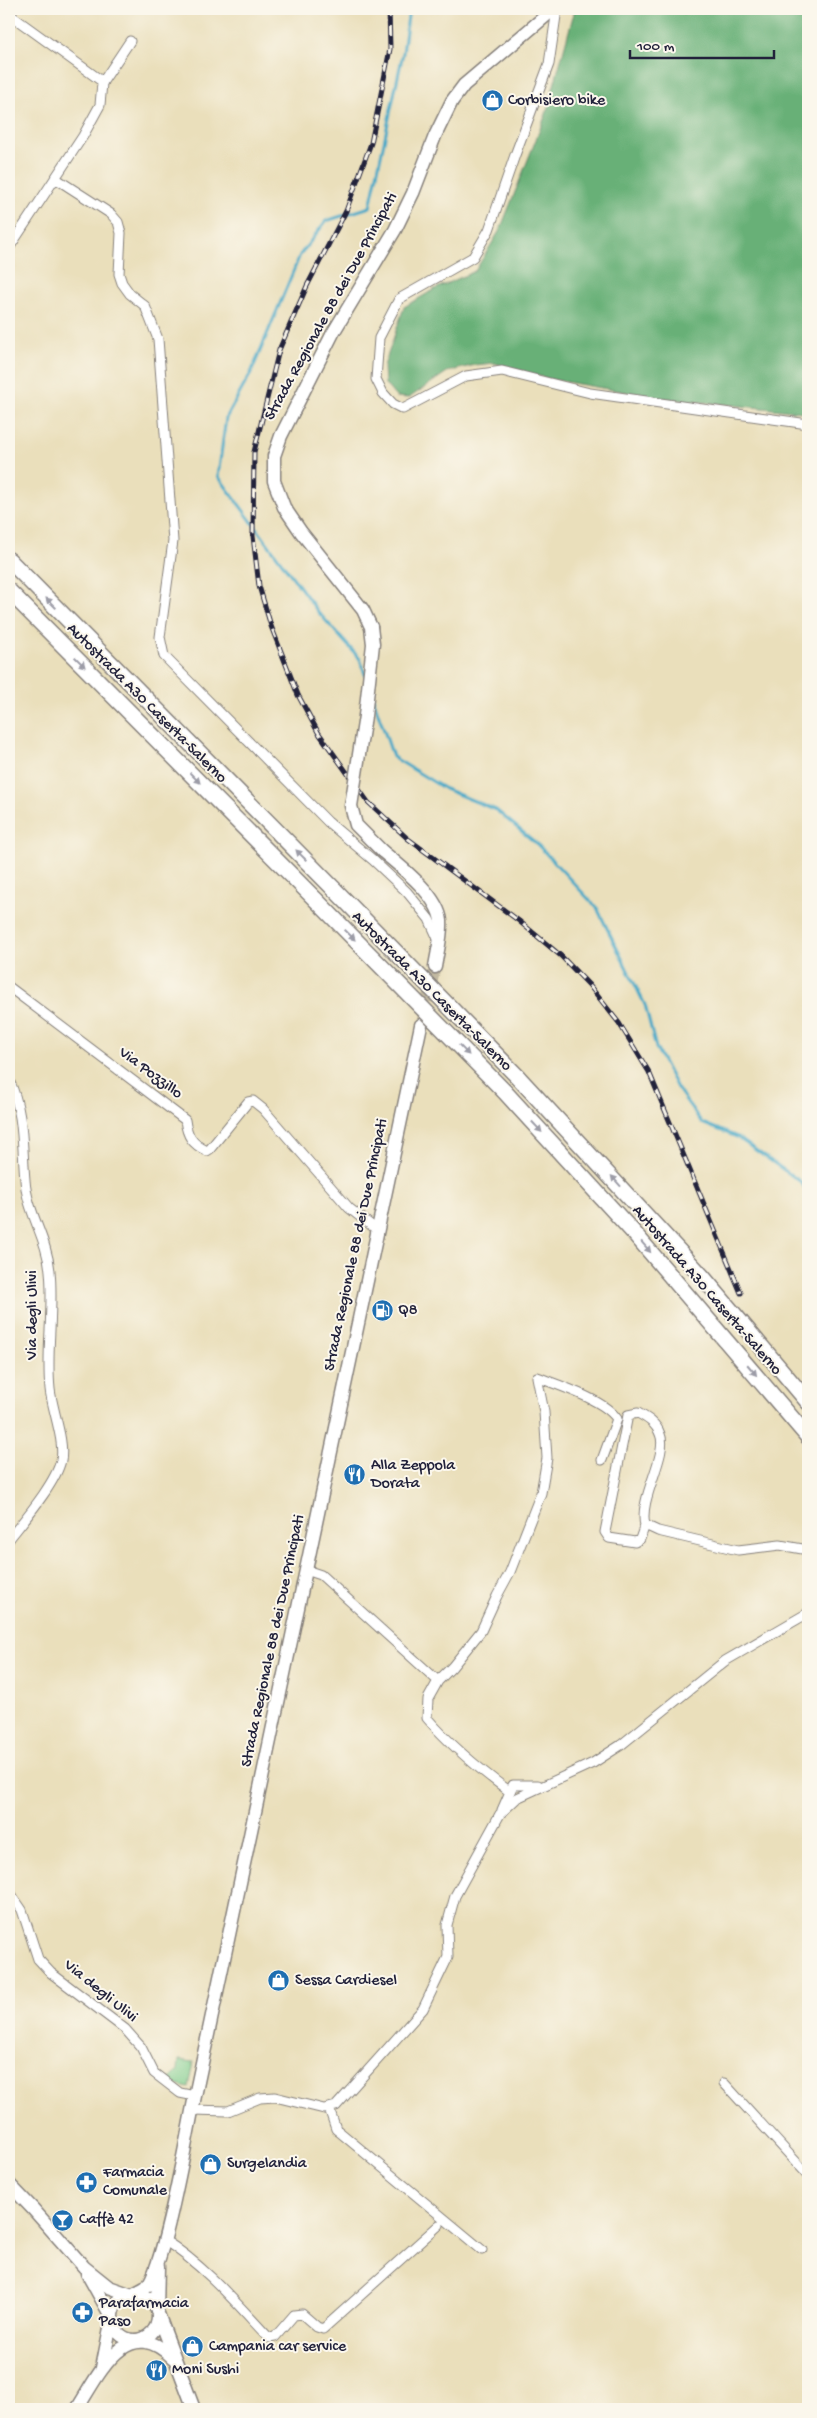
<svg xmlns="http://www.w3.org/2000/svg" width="817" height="2418" font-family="'Gochi Hand',sans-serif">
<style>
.green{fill:#7fcc8b;stroke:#507763}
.forest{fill:#67b077;stroke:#446959}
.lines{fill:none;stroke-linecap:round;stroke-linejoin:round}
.stream{stroke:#48a9c7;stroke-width:3}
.secondary-tunnel{stroke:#c2b9a1;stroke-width:12;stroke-dasharray:12 6;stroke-linecap:butt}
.street-casing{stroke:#86807b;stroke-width:11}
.secondary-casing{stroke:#86807b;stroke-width:15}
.highway-casing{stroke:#86807b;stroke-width:18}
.street{stroke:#fff;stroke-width:9}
.secondary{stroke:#fff;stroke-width:12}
.highway{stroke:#fff;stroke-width:15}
.rail-casing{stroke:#22223b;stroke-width:5}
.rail{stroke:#fbf7ec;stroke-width:3;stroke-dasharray:9;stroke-linecap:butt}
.secondary-bridge-casing{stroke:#86807b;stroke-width:15;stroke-linecap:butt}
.highway-bridge-casing{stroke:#86807b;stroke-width:18;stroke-linecap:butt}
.secondary-bridge{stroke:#fff;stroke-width:12}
.highway-bridge{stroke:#fff;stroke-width:15}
.oneway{fill:#9c9ca7}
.labels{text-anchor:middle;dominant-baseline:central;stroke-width:4;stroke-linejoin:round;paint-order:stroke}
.poi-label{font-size:16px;fill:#22223b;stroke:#fbf7ec;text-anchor:start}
.street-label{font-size:16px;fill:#22223b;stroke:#fbf7ec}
</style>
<rect width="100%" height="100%" fill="#fbf7ec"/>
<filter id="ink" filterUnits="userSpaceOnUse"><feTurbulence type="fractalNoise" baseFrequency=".02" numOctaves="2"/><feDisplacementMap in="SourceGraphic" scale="10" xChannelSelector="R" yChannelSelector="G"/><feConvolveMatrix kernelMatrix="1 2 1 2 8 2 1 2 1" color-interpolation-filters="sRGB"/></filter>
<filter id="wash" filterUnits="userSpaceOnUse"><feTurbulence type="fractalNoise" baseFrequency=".0096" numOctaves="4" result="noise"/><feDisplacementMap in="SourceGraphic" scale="20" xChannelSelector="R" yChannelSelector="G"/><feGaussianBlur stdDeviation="1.12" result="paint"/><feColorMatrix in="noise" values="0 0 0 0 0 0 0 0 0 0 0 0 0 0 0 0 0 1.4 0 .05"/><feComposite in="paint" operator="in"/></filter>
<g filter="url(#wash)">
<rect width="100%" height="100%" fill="#eadfbb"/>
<path class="green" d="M179,2060L194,2062L189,2088L177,2085L170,2080L178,2070Z"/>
<path class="forest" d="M575,9H808V411L802,412L660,398L549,379L494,363L475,365L447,372L409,398L396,397L385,384L384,366L404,307L435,289L475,271L500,230L546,114Z"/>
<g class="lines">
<path class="stream" d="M365,674L360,659L319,613L218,476L226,418L251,373L300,255L326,221L370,207L403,53L409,9
M372,695L393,757L445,789L496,810L537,844L597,908L645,1005L656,1048L677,1088L702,1123L737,1137L801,1182L808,1193"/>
</g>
</g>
<g filter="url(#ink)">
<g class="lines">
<path class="secondary-tunnel" d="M423,1019L435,967"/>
<defs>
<path id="street" d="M557,9L549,64L515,155L489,230L473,257L399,299L379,338L376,379L383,393L393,404L403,409L466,376L502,371L590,393L808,424
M9,14L103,82
M55,178L111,214L118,222L121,233L119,274L122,283L130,294L145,306L158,339L173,541L160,637L164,656L328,822L373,860L407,892L429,919L439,941
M9,248L83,136L100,105L102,83L130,41
M9,987L185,1120C187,1136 192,1144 207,1151L210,1149L248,1102L253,1101L263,1109L349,1208L377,1230
M9,1080C24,1112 22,1146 25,1180C27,1212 47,1238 50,1271C54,1310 46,1350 50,1389C52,1409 65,1441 61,1460C56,1483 24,1520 9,1539
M537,1377C558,1385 605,1400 617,1419L602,1460
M645,1525L640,1539L635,1542L609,1538L605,1532L628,1415L638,1413C647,1418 656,1423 660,1434C669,1454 638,1499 645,1525L658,1531L738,1550L780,1545L808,1550
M306,1570L321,1575L438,1681L428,1699L427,1718C451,1746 479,1769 509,1791
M438,1681L452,1667L481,1631L497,1596L510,1572L541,1493L547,1458L544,1412L537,1377
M502,1810L513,1785H538
M9,1891L22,1910L38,1959L51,1973L125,2029L141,2047L154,2073L180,2093L195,2096
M724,2083L808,2175
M329,2108L336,2129L482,2250
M193,2110L228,2111L260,2098L275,2097L324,2109L336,2106L423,2009L448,1957L447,1925L455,1896L500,1814L517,1798L593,1763L621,1745L725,1661L808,1613
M164,2240C205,2266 236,2303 269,2338L275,2337L294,2315L302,2314L317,2327L323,2329L439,2225"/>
<path id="secondary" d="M371,627L363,610L301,532L284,507L274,481V456L281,436L333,333L395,230L413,193L435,136L452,101L464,85L554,9
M382,851C401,867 438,895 441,921C442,936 437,953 435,967
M9,2184L33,2209L84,2267L109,2287L132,2295C136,2292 142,2290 146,2287C164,2270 188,2129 195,2096L421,1025
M158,2266L157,2311L194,2409
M87,2273L112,2318L102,2368
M112 2317a23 23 0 1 1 46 0a23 23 0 1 1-46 0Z
M77,2409C99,2374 127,2312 173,2358"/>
<path id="highway" d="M9,560L335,890
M9,591L316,900
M518,1077L702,1276L808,1402
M504,1091L634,1233L808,1437"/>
</defs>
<use href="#street" class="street-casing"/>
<use href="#secondary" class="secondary-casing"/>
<use href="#highway" class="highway-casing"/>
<use href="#street" class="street"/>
<use href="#secondary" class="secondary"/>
<use href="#highway" class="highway"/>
<defs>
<path id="rail" d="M389,9L390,49L371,143L346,211L307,286L279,350L254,452L253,536L259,586L271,626L298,695L318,732L368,802L407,838L519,921L561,956L589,985L619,1023L649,1072L741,1293"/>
</defs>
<use href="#rail" class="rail-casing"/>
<use href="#rail" class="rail"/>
<defs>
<path id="secondary-bridge" d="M371,627L373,644L365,716L351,806L356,825L382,851"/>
<path id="highway-bridge" d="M335,890L518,1077
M316,900L504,1091"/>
</defs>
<use href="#secondary-bridge" class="secondary-bridge-casing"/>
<use href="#highway-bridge" class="highway-bridge-casing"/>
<use href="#secondary-bridge" class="secondary-bridge"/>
<use href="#highway-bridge" class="highway-bridge"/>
</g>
<defs><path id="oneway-solid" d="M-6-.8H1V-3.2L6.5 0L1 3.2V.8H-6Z" transform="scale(1.25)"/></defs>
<g class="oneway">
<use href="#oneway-solid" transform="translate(51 603) rotate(-135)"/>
<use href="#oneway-solid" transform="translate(80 662) rotate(45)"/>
<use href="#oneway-solid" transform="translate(195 778) rotate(45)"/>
<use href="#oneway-solid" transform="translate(301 855) rotate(-135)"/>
<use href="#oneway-solid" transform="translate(350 935) rotate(45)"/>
<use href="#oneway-solid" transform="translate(464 1050) rotate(46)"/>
<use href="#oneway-solid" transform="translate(537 1127) rotate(47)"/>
<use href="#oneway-solid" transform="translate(616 1181) rotate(-132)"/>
<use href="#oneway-solid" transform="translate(646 1247) rotate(49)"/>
<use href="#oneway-solid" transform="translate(752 1370) rotate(50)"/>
</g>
</g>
<defs>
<symbol id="shop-disc" viewBox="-11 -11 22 22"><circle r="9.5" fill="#1f6fb2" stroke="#fbf7ec"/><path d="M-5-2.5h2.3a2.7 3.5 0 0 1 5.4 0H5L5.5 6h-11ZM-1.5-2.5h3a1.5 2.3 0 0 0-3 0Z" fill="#fff"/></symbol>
<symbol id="fuel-disc" viewBox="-11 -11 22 22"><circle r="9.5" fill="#1f6fb2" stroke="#fbf7ec"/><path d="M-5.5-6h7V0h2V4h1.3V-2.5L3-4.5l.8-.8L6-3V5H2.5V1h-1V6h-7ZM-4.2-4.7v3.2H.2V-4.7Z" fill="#fff"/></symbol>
<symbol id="restaurant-disc" viewBox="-11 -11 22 22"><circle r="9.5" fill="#1f6fb2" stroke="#fbf7ec"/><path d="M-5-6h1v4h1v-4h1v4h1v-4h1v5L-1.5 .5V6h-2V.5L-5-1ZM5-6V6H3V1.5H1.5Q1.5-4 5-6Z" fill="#fff"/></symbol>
<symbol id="pharmacy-disc" viewBox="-11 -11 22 22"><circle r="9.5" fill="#1f6fb2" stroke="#fbf7ec"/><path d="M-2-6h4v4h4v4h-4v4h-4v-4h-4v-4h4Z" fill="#fff"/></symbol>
<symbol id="bar-disc" viewBox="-11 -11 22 22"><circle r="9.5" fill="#1f6fb2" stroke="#fbf7ec"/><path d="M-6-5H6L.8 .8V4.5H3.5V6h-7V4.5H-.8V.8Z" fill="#fff"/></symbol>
</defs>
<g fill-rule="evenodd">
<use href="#shop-disc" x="480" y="88" width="25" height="25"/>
<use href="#fuel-disc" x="370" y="1298" width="25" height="25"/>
<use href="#restaurant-disc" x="342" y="1462" width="25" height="25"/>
<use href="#shop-disc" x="266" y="1968" width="25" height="25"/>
<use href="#shop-disc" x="198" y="2152" width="25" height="25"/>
<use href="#pharmacy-disc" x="74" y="2170" width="25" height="25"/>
<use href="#bar-disc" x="50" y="2208" width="25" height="25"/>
<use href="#pharmacy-disc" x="70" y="2300" width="25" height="25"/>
<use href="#shop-disc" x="180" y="2334" width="25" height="25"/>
<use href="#restaurant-disc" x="144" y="2358" width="25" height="25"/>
</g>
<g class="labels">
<g class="poi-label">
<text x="508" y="101">Corbisiero bike</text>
<text x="398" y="1311">Q8</text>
<text x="371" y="1466">Alla Zeppola<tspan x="371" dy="18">Dorata</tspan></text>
<text x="295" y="1981">Sessa Cardiesel</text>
<text x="227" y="2164">Surgelandia</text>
<text x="103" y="2173">Farmacia<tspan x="103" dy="18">Comunale</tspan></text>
<text x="79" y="2220">Caffè 42</text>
<text x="99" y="2304">Parafarmacia<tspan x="99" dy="18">Paso</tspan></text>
<text x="209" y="2347">Campania car service</text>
<text x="172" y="2370">Moni Sushi</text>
</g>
<g class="street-label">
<text transform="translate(332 307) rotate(-61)">Strada Regionale 88 dei Due Principati</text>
<text transform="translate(146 704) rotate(45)">Autostrada A30 Caserta-Salerno</text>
<text transform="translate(431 992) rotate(45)">Autostrada A30 Caserta-Salerno</text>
<text transform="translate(150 1074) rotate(37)">Via Pozzillo</text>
<text transform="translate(357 1245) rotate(-78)">Strada Regionale 88 dei Due Principati</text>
<text transform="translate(706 1291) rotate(49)">Autostrada A30 Caserta-Salerno</text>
<text transform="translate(33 1315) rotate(-90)">Via degli Ulivi</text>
<text transform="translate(274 1641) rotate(-78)">Strada Regionale 88 dei Due Principati</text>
<text transform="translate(100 1992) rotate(39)">Via degli Ulivi</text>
</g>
</g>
<rect width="817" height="2418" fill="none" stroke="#fbf7ec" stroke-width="30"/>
<path d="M630 50v8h144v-8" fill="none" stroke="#22223b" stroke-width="2.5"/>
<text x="637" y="50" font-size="15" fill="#22223b" stroke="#fbf7ec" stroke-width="4" paint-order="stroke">100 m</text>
</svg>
